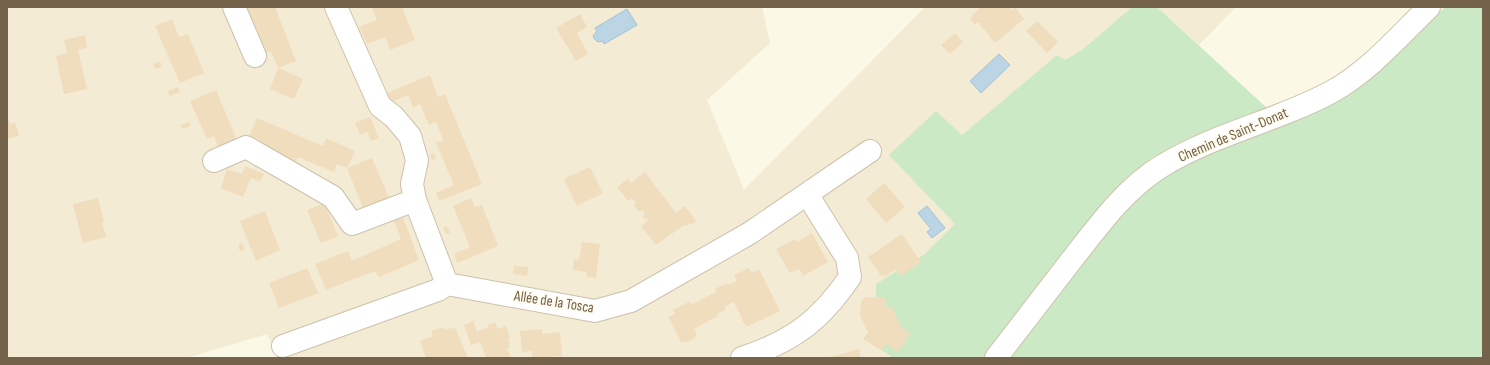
<svg xmlns="http://www.w3.org/2000/svg" width="1490" height="365" font-family="'Sofia Sans Condensed',sans-serif">
<style>
.residential{fill:#f3ebd4}
.green{fill:#cbe9c4}
.water{fill:#bbd5e4;stroke:#a1c2d6}
.building{fill:#f0ddbe}
.lines{fill:none;stroke-linecap:round;stroke-linejoin:round}
.minor-casing{stroke:#cdc1ac;stroke-width:24}
.minor{stroke:#fff;stroke-width:22}
.labels{text-anchor:middle;dominant-baseline:central;stroke-width:3;stroke-linejoin:round;paint-order:stroke}
.street-label{font-size:15px;fill:#74624b;stroke:#fefbec}
</style>
<rect width="100%" height="100%" fill="#fbf8e6"/>
<path class="residential" d="M7,7H762L770,43L707,100L744,190L925,7H1132L1082,50L1065,60L1057,55L962,135L927,194L1017,286L984,358H277L267,334L187,358H7Z
M1157,7H1236L1199,45Z"/>
<path class="green" d="M1132,7H1157L1268,109L1208,131L1153,157L1128,177L1090,219L1059,258L984,358H894L876,347V284L925,254L955,224L889,155L936,111L962,135L1057,55L1065,60L1082,50Z
M1445,7H1483V358H1011L1076,272L1115,224L1140,196L1164,174L1231,145L1285,125L1343,96L1412,38Z"/>
<path class="water" d="M627,9L637,25L604,44L603,41C598,43 595,41 593,36L597,31L595,28Z
M999,54L1010,65L981,93L970,81Z
M927,206L945,228L932,238L927,232L931,229L918,213Z"/>
<path class="building" d="M245,7H275L296,61L278,68L271,51L262,54Z
M375,7H402L415,40L390,50L385,37L367,44L359,27L377,20L372,8Z
M981,7H1010L1012,10L1015,7L1024,19L995,43L978,22L975,24L970,19L973,16L972,15Z
M580,14L587,27L577,33L588,54L576,61L556,28Z
M172,19L179,37L188,34L204,73L180,83L155,26Z
M1037,21L1058,42L1047,53L1026,31Z
M955,33L963,42L950,54L941,45Z
M85,35L87,48L78,50L87,89L64,94L56,56L67,53L64,40Z
M160,61L162,67L155,69L153,64Z
M278,68L303,79L294,99L270,89Z
M430,75L438,97L445,94L482,184L439,201L436,193L454,185L436,143L443,140L436,122L429,125L420,104L413,107L408,95L391,102L387,93Z
M178,87L180,92L170,96L168,91Z
M216,90L239,145L220,152L214,136L207,139L190,101Z
M7,116L10,124L15,122L19,136L7,139Z
M370,117L379,138L371,141L367,132L360,135L355,123Z
M257,118L323,146L326,138L355,151L347,168L337,164L334,172L298,157L295,164L256,148L259,140L249,136Z
M189,122L191,126L182,129L181,125Z
M434,153L436,159L432,161L430,155Z
M372,158L389,198L382,201L385,208L366,216L347,168Z
M245,166L264,174L260,182L251,178L243,197L221,188L227,169L242,174Z
M590,167L603,193L577,206L564,179Z
M645,172L676,213L685,206L697,222L685,226L684,225L656,245L641,226L649,220L648,218L646,220L644,218L643,216L645,214L642,210L639,212L634,205L636,203L632,198L628,201L617,187L628,179L631,183Z
M884,183L905,207L886,223L866,199Z
M98,198L104,222H102L106,237L83,243L73,204Z
M471,198L475,207L482,205L498,246L457,263L454,254L470,247L453,206Z
M324,203L338,236L321,243L307,210Z
M265,211L280,250L256,261L240,221Z
M403,218L419,260L379,277L375,271L326,290L315,264L348,251L352,261L401,239L394,221Z
M447,226L450,233L446,234L443,227Z
M812,233L828,262L803,276L799,269L790,273L776,249L795,239L797,242Z
M902,234L921,262L901,276L896,269L884,277L883,274L881,276L868,257Z
M582,242L600,244L596,278L586,277L587,272L573,270L574,259L579,260Z
M242,243L245,249L240,251L238,245Z
M514,266L528,267L527,276L513,274Z
M307,268L318,293L279,308L269,283Z
M749,268L752,273L759,269L780,311L746,327L734,302L724,307L725,310L717,314L718,316L694,329L697,335L693,339L687,342H681L668,317L675,314L673,310L689,302L693,304L716,292L715,289L727,283L728,285L737,281L734,275Z
M865,297L886,298V308L891,306L902,328L910,333L898,352L886,344L882,351L863,339L868,332L860,316L861,301Z
M473,321L477,332L488,327V325L495,322L497,329L506,326L510,338L508,339L510,347L507,348L511,358H486L480,342L471,345L464,325Z
M444,327L445,330L455,327L468,358H426L420,341L433,336L431,331Z
M542,329V334L560,332L562,356L532,358V351L522,352L520,331Z
M859,349L861,358H827Z"/>
<g class="lines">
<defs>
<path id="minor" d="M234,7L255,56
M336,7L380,106L394,117L410,136L417,160L412,184L415,200L447,284
M214,161L246,147L333,197L352,224L415,200
M283,346L438,290L447,284L595,311L631,301L750,233L870,151
M742,358C793,341 820,321 850,277L847,258L807,194
M996,358C1021,326 1045,294 1070,262C1097,228 1124,189 1162,166C1216,133 1278,121 1333,91C1370,70 1399,36 1429,7"/>
</defs>
<use href="#minor" class="minor-casing"/>
<use href="#minor" class="minor"/>
</g>
<g class="labels">
<g class="street-label">
<text transform="translate(1233 135) rotate(-23)">Chemin de Saint-Donat</text>
<text transform="translate(554 302) rotate(9)">Allée de la Tosca</text>
</g>
</g>
<rect width="1490" height="365" fill="none" stroke="#74624b" stroke-width="16"/>
</svg>
